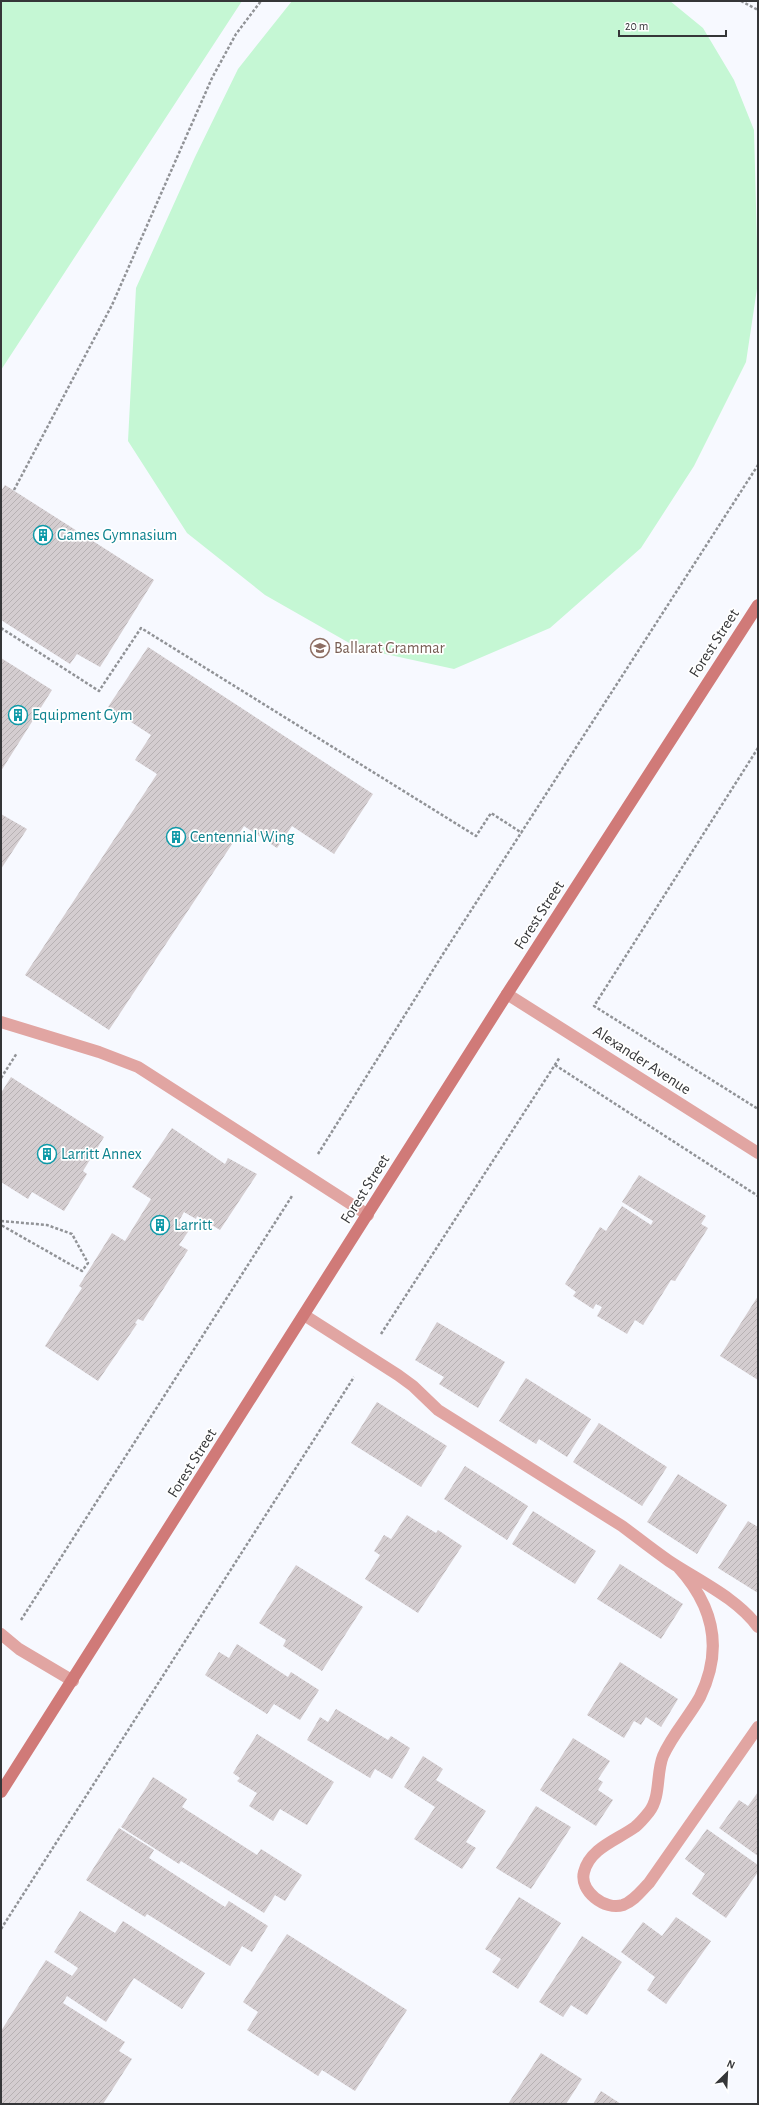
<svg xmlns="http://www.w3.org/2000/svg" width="759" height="2105" font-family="'Alegreya Sans',sans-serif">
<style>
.pitch{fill:#c5f7d4}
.building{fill:url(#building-hatch)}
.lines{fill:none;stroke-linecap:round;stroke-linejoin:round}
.path{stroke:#919397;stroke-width:2.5;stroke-dasharray:3 2;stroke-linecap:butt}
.lane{stroke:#e1a5a2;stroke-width:12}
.street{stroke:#e1a5a2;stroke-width:12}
.secondary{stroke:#d07a78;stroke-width:12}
.labels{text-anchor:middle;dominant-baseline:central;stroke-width:3.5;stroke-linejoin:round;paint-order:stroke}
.culture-label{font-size:16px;fill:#0d838f;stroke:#fff;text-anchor:start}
.street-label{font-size:16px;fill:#353638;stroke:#fff}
.education-label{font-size:16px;fill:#785e54;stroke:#fff;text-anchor:start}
</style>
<defs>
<pattern id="building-hatch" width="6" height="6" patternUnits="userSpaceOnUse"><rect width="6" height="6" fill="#d4cdd0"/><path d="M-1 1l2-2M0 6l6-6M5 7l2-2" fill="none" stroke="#b7b1b3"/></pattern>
</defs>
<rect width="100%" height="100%" fill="#f7f9ff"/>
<path class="pitch" d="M1,1H242L1,370Z
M292,1H670L703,28L734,80L754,130L758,282L746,362L694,466L641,548L550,628L454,669L358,648L265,595L187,533L128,441L136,288L195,157L238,69Z"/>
<path class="building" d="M5,485L154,580L100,667L77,654L70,664L1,620V491Z
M148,647L373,794L334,854L292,826L277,848L244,826L109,1030L25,975L157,774L135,760L151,735L108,707Z
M1,658L52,690L1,771Z
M1,814L27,829L1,869Z
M11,1077L104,1137L83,1171L87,1174L64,1211L32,1192L28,1199L1,1182V1093Z
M172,1128L225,1164L228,1158L257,1174L220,1230L197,1216L196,1219L184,1212L179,1221L190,1229L179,1245L188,1250L143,1321L138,1319L135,1323L137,1324L98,1381L45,1346L82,1288L79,1286L112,1233L125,1241L151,1199L132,1187Z
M639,1175L706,1216L701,1224L708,1228L675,1281L671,1280L643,1325L635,1320L627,1334L597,1316L602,1307L596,1304L593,1309L573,1296L576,1292L565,1284L600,1227L606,1231L622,1206L651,1225L653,1221L622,1202Z
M758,1296V1380L720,1356Z
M437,1322L505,1362L478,1408L439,1384L444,1377L415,1360Z
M526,1378L591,1419L567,1457L539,1439L536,1444L499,1421Z
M377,1402L447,1446L421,1487L351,1443Z
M599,1423L667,1467L642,1506L573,1462Z
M465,1466L528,1506L507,1540L444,1499Z
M678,1474L727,1505L697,1554L647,1522Z
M533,1511L596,1551L575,1584L512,1544Z
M407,1515L436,1533L438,1530L462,1546L418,1613L365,1579L380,1555L374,1551L384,1535L391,1539Z
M748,1521L758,1527V1593L718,1568Z
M620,1564L683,1604L661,1639L597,1599Z
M296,1565L363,1607L322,1671L283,1646L286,1640L259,1623Z
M237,1644L288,1677L291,1672L319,1690L300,1720L274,1704L267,1714L205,1675L219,1652L229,1658Z
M620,1662L678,1699L661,1727L646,1717L641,1725L634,1721L624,1738L587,1715Z
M336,1709L388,1740L391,1736L410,1748L392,1779L375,1769L370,1778L307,1740L320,1717L328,1722Z
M257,1734L334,1782L307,1825L280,1809L273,1821L249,1806L257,1793L237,1781L240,1778L233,1773Z
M573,1738L610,1761L598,1779L603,1782L598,1790L613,1800L596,1826L540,1790Z
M423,1756L443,1769L436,1780L486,1811L466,1842L476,1848L462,1869L414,1839L435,1807L404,1787Z
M153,1777L187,1799L182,1807L257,1855L261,1849L302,1875L285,1901L275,1895L264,1913L181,1861L179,1864L121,1827Z
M758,1792V1856L719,1828L739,1800L748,1806Z
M536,1806L571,1827L531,1889L496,1868Z
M119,1828L154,1850L149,1858L225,1907L229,1901L268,1926L252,1952L242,1946L230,1966L147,1914L145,1917L86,1880Z
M707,1829L758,1865V1872L726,1918L692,1894L705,1874L685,1859Z
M519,1897L561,1923L518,1989L492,1972L501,1959L485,1949Z
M80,1911L115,1933L123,1921L205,1973L182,2009L134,1978L106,2022L67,1996L63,2003L125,2042L119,2051L132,2059L103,2104H1V2031L46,1960L72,1976L78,1968L54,1952Z
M676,1917L711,1941L666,2004L647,1990L655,1977L621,1952L643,1922L662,1936Z
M287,1934L407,2010L355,2091L322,2070L318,2076L247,2030L258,2012L243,2002Z
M582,1936L622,1962L587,2015L571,2005L563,2017L539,2002Z
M541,2053L582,2079L566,2104H508Z
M601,2091L621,2104H593Z"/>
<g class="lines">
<path class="path" d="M741,1L758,10
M14,490L112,305L212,78L236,34L261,1
M1,628L99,691L141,628L476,836L491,813L522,833
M758,748L594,1006L758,1109
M555,1065L758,1196
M1,1078L17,1053
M318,1154L443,954L758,465
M1,1221L47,1225L72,1234L88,1263L82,1271L1,1225
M381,1334L560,1057
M21,1620L292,1196
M1,1929L354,1377"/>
<path class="lane" d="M1,1022L99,1052L138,1067L368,1215
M304,1315L398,1375L413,1386L438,1410L622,1526C638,1538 653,1550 669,1561C699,1581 737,1598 758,1627
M678,1567C713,1605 724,1648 700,1697C689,1717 672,1735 663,1756C656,1773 661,1797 649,1812C645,1817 640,1823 635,1827C617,1840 590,1848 584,1872C579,1891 605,1911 623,1905C634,1901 641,1891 649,1883L758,1727
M1,1634L19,1649L73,1681"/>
<path class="street" d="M507,994L758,1153"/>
<path class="secondary" d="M1,1792L507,994L758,605"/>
</g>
<defs>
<symbol id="building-ring" viewBox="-11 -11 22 22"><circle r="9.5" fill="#fff" stroke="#0f9aa8" stroke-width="1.5"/><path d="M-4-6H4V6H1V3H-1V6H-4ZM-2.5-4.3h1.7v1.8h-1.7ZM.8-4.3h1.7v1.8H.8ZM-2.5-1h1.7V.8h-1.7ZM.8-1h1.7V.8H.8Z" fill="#0f9aa8"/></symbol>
<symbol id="school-ring" viewBox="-11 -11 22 22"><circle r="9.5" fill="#fff" stroke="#8d6e63" stroke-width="1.5"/><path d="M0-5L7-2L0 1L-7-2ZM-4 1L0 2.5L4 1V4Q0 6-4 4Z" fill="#8d6e63"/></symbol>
</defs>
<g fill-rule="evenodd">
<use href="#building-ring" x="32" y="524" width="22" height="22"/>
<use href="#school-ring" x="309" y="637" width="22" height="22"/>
<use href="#building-ring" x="7" y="704" width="22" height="22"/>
<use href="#building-ring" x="165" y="826" width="22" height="22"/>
<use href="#building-ring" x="36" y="1143" width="22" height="22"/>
<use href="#building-ring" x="149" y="1214" width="22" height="22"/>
</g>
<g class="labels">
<g class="culture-label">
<text x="57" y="535">Games Gymnasium</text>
<text x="32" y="715">Equipment Gym</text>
<text x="190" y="837">Centennial Wing</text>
<text x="61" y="1154">Larritt Annex</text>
<text x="174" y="1225">Larritt</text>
</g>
<g class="street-label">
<text transform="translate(714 643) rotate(-57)">Forest Street</text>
<text transform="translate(539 915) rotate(-57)">Forest Street</text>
<text transform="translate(642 1060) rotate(33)">Alexander Avenue</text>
<text transform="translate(365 1189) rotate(-58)">Forest Street</text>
<text transform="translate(192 1463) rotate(-58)">Forest Street</text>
</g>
<g class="education-label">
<text x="334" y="648">Ballarat Grammar</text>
</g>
</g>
<rect width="759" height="2105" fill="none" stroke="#353638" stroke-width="4"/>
<g transform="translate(727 2073) rotate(24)" stroke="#ffffff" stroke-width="3" paint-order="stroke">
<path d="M0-3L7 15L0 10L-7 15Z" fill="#353638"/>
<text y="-6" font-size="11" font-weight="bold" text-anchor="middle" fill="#353638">N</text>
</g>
<path d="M619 30v6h107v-6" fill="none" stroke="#353638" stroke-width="2"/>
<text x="625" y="30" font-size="12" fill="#353638" stroke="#ffffff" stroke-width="3" paint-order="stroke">20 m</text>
</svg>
